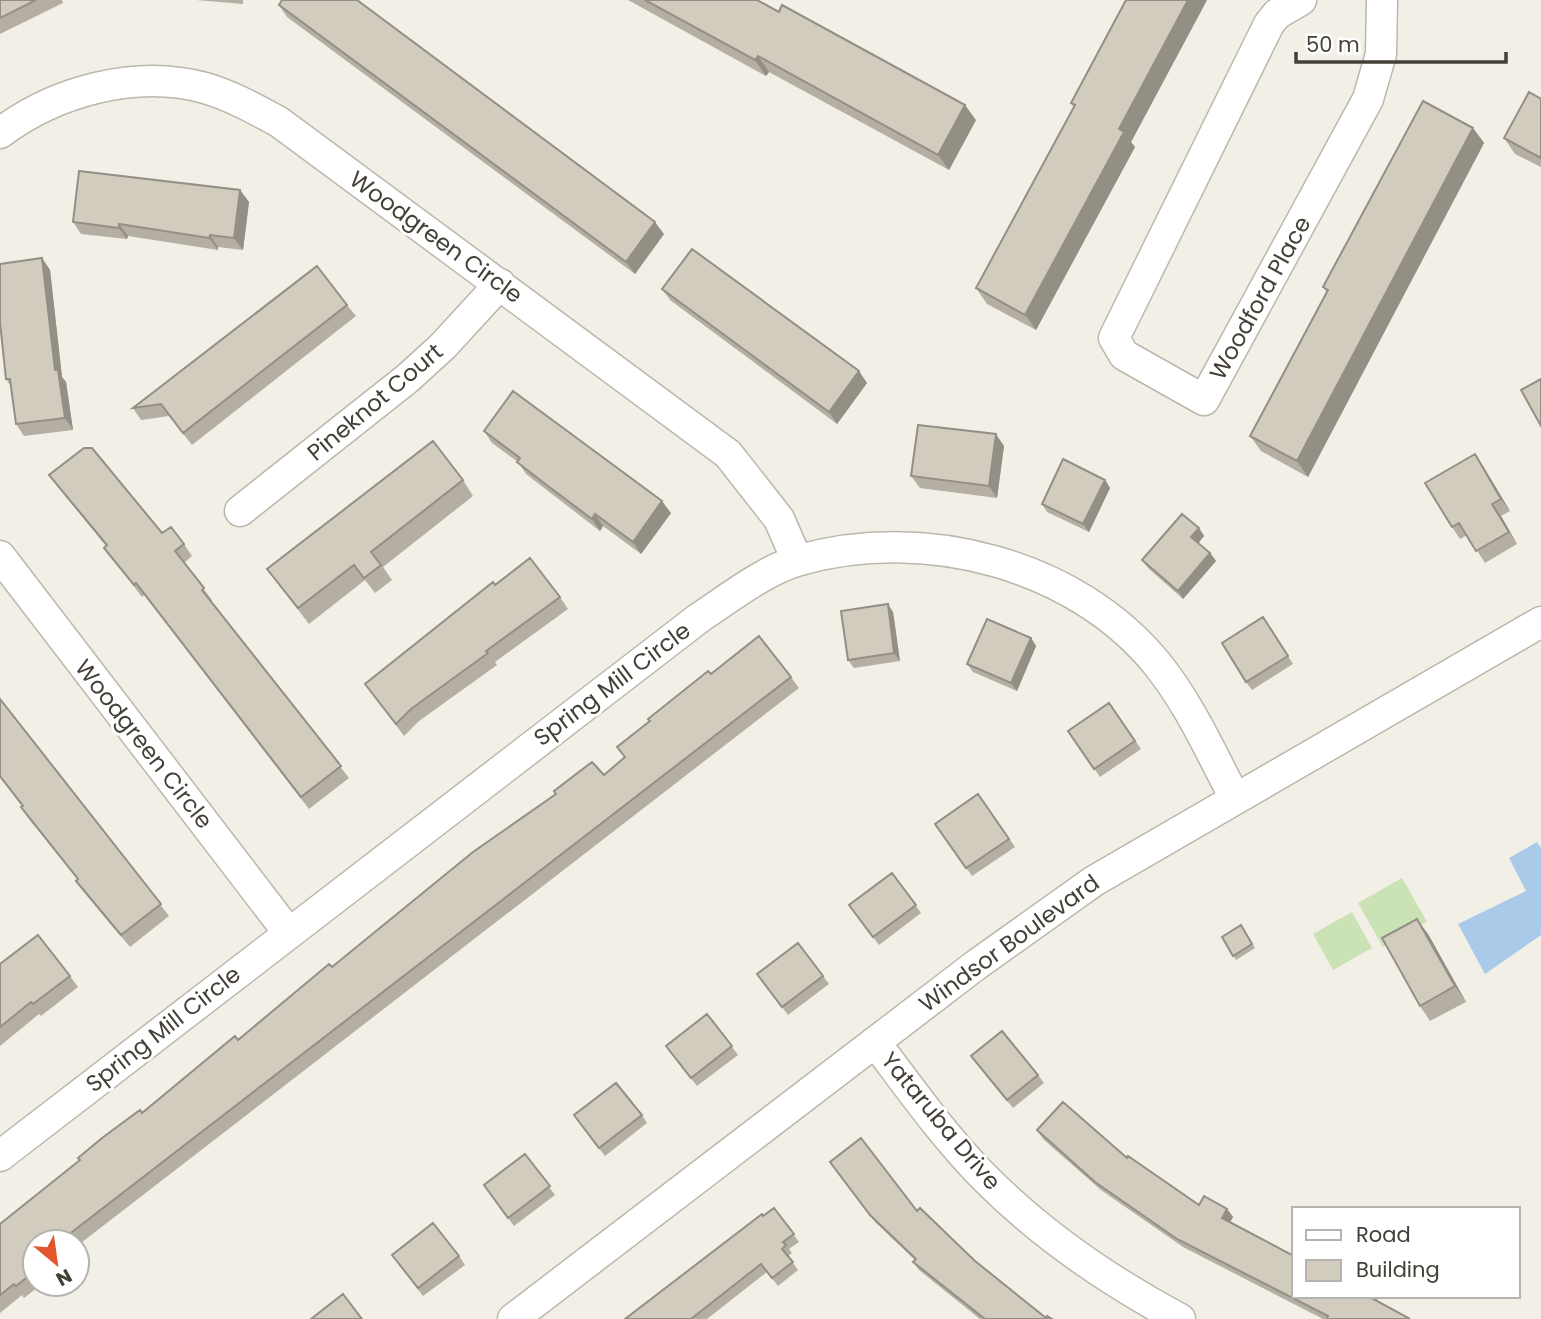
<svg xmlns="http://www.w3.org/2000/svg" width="1541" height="1319" font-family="Poppins,sans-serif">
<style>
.green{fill:#cae2b4}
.water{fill:#a9cae9}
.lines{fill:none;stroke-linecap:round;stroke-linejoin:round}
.street-casing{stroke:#bcb7ab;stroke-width:33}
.street{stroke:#fff;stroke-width:30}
.wall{fill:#b5afa3}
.shaded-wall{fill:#938f85}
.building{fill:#d2ccbe;stroke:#938f85;stroke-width:2}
.labels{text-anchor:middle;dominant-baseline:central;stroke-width:6;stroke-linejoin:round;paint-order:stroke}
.street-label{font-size:23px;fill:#444037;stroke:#fff}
</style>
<rect width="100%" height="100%" fill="#f2efe7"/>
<path class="green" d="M1402,878L1427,922L1383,947L1358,903Z
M1352,912L1372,948L1333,970L1313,934Z"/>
<path class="water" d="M1537,842L1541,848V935L1485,974L1458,924L1526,891L1509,858Z"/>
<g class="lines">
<defs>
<path id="street" d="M1301,0L1277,14L1269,24L1114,338L1124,355L1204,400L1368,99L1381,54L1382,0
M0,133C56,91 136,69 205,88C232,96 255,109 279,122L728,454L779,519L797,560
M240,511L408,378L443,346L500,284
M0,556L288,932
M875,1042C909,1087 942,1134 982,1175C1040,1234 1107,1280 1180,1319
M0,1156L699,618C728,599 766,569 800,560C923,525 1076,563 1158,665C1190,705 1211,753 1235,798
M513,1319L976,965L1094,881L1541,622"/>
</defs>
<use href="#street" class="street-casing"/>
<use href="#street" class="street"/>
</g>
<path class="wall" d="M0,0H62L63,3L0,34Z
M196,0H243V4Z
M628,0H757L976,120L949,170L769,72L766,76Z
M1126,0H1207L1131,142L1135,147L1036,330L987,304L976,288L1074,107L1071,103Z
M279,5L664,234L635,274L287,17Z
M1541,99V167L1515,154L1504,138Z
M1473,128L1484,143L1308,477L1261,451L1250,436L1327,293L1323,287Z
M240,190L249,202L243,250L218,247V250L128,236L127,239L81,234L73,222Z
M42,258L50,270L62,377L66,382L73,430L24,436L16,424L10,385L6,379Z
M662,289L867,383L837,424L670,300Z
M347,305L356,316L192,445L169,416L141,420L133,408Z
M484,431L671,513L641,554L603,526L600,531L526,474L518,462L492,443Z
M1004,446L997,498L920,488L911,476Z
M1483,466L1510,511L1501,516L1517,544L1485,563L1467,535L1460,539L1452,527Z
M49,475L184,544L192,556L184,563L212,600L211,602L349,778L309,809L144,595L142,597L113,559L104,548L106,546L58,487Z
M463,480L473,496L383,567L392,580L375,593L365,580L309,624L267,569Z
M1105,480L1110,488L1089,532L1047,512L1042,504Z
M1199,528L1204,536L1198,543L1210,553L1216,561L1183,599L1148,568L1142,560Z
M495,585L560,597L568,609L495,662L497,665L419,721L404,736L365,684Z
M893,612L900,661L854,668L848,660Z
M1263,617L1293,664L1252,690L1246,682Z
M1031,638L1036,646L1017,691L973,672L967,664Z
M711,674L791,677L799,688L77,1246V1242H35V1284H42L24,1298L22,1295L0,1313V1224L332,967L604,775L624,757L617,747Z
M0,699L169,916L130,947L85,893L76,881L78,880L29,819L21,807L22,806L0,777Z
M1109,703L1141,749L1100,777L1068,731Z
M978,794L1015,847L972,876L935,824Z
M892,873L921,913L879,945L849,905Z
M1241,925L1255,948L1236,960L1222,937Z
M1428,934L1466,1002L1430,1021L1420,1006Z
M798,943L829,984L788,1015L757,974Z
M0,964L70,976L78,987L41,1016L39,1014L0,1046Z
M707,1014L738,1055L697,1086L672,1054Z
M971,1056L1038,1075L1044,1083L1013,1108Z
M642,1115L647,1123L605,1156L580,1123Z
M1037,1130L1127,1158L1199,1205L1227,1209L1233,1217L1230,1222L1410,1319H1323L1183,1247L1101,1190L1043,1139Z
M525,1154L555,1195L514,1226L484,1185Z
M835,1170L917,1211L975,1261L1046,1318L1052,1319H980L919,1270L913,1262L915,1260L876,1223Z
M774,1208L799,1242L789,1249L792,1253L788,1256L798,1270L778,1286L767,1272L707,1319H625Z
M392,1255L459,1256L465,1265L423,1296Z"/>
<path class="shaded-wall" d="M1188,0H1207L1131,142L1135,147L1036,330L1025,315L1119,129Z
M758,56L769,72L766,76L755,60Z
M965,105L976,120L949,170L938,155Z
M1473,128L1484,143L1308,477L1297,461Z
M240,190L249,202L243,250L234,238Z
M655,222L664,234L635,274L626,262Z
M119,224L128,236L127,239L119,228Z
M210,235L218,247V250L209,238Z
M42,258L50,270L62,377L66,382L73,430L65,418L55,370Z
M859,371L867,383L837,424L829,412Z
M996,434L1004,446L997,498L989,486Z
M1475,454L1483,466L1510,511L1501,499Z
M1105,480L1110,488L1089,532L1083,524Z
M662,501L671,513L641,554L633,542Z
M1492,504L1501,516L1517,544L1509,532Z
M595,514L603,526L600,531L592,519Z
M1199,528L1204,536L1197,545L1191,537Z
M1210,553L1216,561L1183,599L1178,591Z
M888,604L893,612L900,661L894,653Z
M1031,638L1036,646L1017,691L1011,683Z
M1417,919L1428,934L1466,1002L1455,986Z
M1227,1209L1233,1217L1228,1226L1222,1218Z
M1368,1296H1379L1374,1305Z"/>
<path class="building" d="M0,0H36L0,18Z
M282,0H357L655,222L626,262L279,5Z
M645,0H757L779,12L782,5L965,105L938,155L758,56L755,60Z
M1126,0H1188L1119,129L1124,132L1025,315L976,288L1075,105L1071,103Z
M1529,92L1541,99V158L1504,138Z
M1423,101L1473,128L1297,461L1250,436L1328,290L1323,287Z
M79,171L240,190L234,238L210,235L209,238L119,224V228L73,222Z
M692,249L859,371L829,412L662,289Z
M42,258L55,370H58L65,418L16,424L10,379H6L0,322V264Z
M317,266L347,305L183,433L161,404L133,408Z
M1541,379V426L1521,390Z
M513,391L662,501L633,542L595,514L592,519L544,483L517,462L520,458L484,431Z
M918,425L996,434L989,486L911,476Z
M433,441L463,480L371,552L381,565L364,578L354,565L298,608L267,569Z
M84,448H92L162,533L171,527L184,544L175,551L204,588L202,590L341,766L301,797L136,583L134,585L104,548L107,545L49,475Z
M1475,454L1501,499L1492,504L1509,532L1476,551L1459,523L1452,527L1425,483Z
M1063,459L1105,480L1083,524L1042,504Z
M1182,514L1199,528L1191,537L1210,553L1178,591L1142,560Z
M530,558L560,597L486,651L488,653L411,709L396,724L365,684L493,582L495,585Z
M888,604L894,653L848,660L841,611Z
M1263,617L1288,656L1246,682L1222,643Z
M987,619L1031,638L1011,683L967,664Z
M759,636L791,677L59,1242H35V1261L30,1265L35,1271L16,1286L14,1284L0,1295V1224L80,1160L78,1158L102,1138L140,1110L142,1113L235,1036L238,1040L329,964L332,967L473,852L556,794L554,791L592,762L604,775L625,757L617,747L650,721L648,719L708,671L711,674Z
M0,699L161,904L121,935L76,881L78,879L21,807L23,806L0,776Z
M1109,703L1135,741L1094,769L1068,731Z
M978,794L1009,839L966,868L935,824Z
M892,873L916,905L873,937L849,905Z
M1417,919L1455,986L1420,1006L1382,938Z
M1241,925L1252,944L1233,956L1222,937Z
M38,935L70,976L33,1004L31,1002L0,1027V964Z
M798,943L823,976L782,1007L757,974Z
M707,1014L732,1046L691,1078L666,1046Z
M1002,1031L1038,1075L1007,1100L971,1056Z
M616,1083L642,1115L599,1148L574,1115Z
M1063,1102L1127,1158L1128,1156L1199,1205L1204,1196L1227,1209L1222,1218L1294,1256V1296H1368L1410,1319H1327L1328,1316L1177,1239L1095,1182L1037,1130Z
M861,1138L917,1211L920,1208L975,1261L1046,1318L1047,1316L1052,1319H985L913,1262L916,1259L870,1215L830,1162Z
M525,1154L550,1186L508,1218L484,1185Z
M774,1208L794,1234L783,1242L786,1245L782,1249L793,1262L772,1278L761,1264L691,1319H625L762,1214L763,1216Z
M433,1223L459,1256L418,1288L392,1255Z
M343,1294L362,1319H311Z"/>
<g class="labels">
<g class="street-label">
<text transform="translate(436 237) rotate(36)">Woodgreen Circle</text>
<text transform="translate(1260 298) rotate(-61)">Woodford Place</text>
<text transform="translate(375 402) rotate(-40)">Pineknot Court</text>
<text transform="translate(612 684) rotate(-37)">Spring Mill Circle</text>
<text transform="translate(144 744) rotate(52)">Woodgreen Circle</text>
<text transform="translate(1009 943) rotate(-36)">Windsor Boulevard</text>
<text transform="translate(163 1029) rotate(-38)">Spring Mill Circle</text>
<text transform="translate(941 1121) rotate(50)">Yataruba Drive</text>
</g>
</g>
<rect x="1292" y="1207" width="228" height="91" fill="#ffffff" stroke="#b4b3af" stroke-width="2"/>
<rect x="1306" y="1230" width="35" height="10" fill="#ffffff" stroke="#b4b3af" stroke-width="2"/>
<text x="1356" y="1242" font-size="21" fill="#444037">Road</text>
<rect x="1306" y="1260" width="35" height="21" fill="#d2ccbe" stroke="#b4b3af" stroke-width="2"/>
<text x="1356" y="1277" font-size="21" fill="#444037">Building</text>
<g transform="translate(56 1263) rotate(151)"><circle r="33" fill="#ffffff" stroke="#b4b3af" stroke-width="2"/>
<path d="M0-5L12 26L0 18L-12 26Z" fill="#e4552b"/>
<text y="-10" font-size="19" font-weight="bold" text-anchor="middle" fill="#444037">N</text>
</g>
<path d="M1296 52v10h210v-10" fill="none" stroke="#444037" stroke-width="3.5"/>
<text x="1306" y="52" font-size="21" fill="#444037" stroke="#ffffff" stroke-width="5" paint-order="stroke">50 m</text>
</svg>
